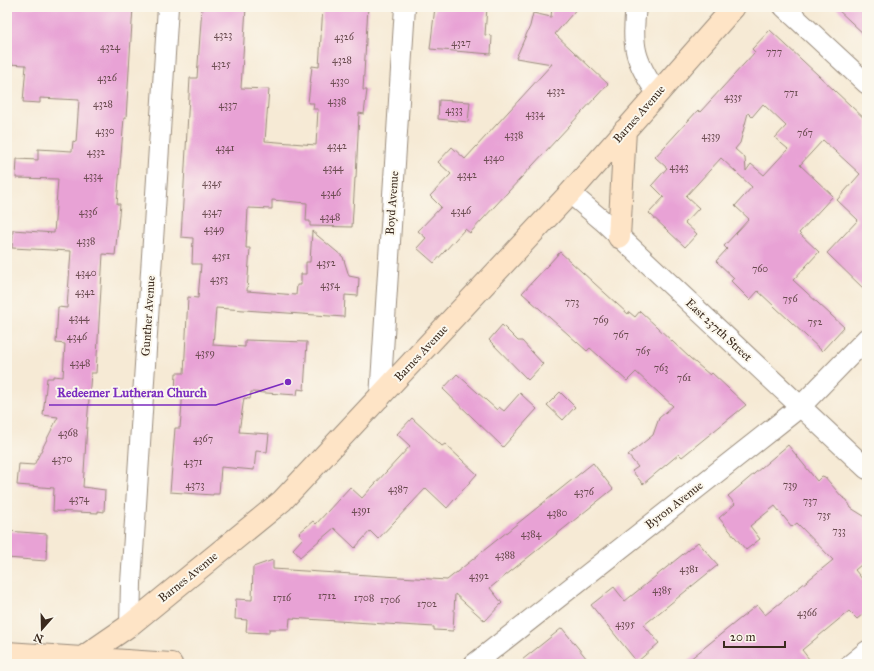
<svg xmlns="http://www.w3.org/2000/svg" width="874" height="671" font-family="'IM FELL Great Primer',serif">
<style>
.building{fill:#e8a2d5;fill-rule:evenodd}
.lines{fill:none;stroke-linecap:round;stroke-linejoin:round}
.street-casing{stroke:#988a7a;stroke-width:22}
.secondary-casing{stroke:#988a7a;stroke-width:24}
.street{stroke:#fff;stroke-width:20}
.secondary{stroke:#fee4c6;stroke-width:22}
.labels{text-anchor:middle;dominant-baseline:central;stroke-width:4;stroke-linejoin:round;paint-order:stroke}
.number-label{font-size:10px;fill:#66484c}
.street-label{font-size:12px;fill:#3b2a1e;stroke:#fbf7ec}
.leader{fill:none;stroke:#7b2cbf;stroke-width:1.5}
.callout-dot{fill:#7b2cbf;stroke:#fbf7ec;stroke-width:1.5}
.callout-label{font-size:13px;text-anchor:middle;font-weight:bold;fill:#7b2cbf;stroke:#fbf7ec;stroke-width:4;stroke-linejoin:round;paint-order:stroke}
</style>
<rect width="100%" height="100%" fill="#fbf7ec"/>
<filter id="ink" filterUnits="userSpaceOnUse"><feTurbulence type="fractalNoise" baseFrequency=".025" numOctaves="2"/><feDisplacementMap in="SourceGraphic" scale="8" xChannelSelector="R" yChannelSelector="G"/><feConvolveMatrix kernelMatrix="1 2 1 2 8 2 1 2 1" color-interpolation-filters="sRGB"/></filter>
<filter id="wash" filterUnits="userSpaceOnUse"><feTurbulence type="fractalNoise" baseFrequency=".012" numOctaves="4" result="noise"/><feDisplacementMap in="SourceGraphic" scale="16" xChannelSelector="R" yChannelSelector="G"/><feGaussianBlur stdDeviation="0.9" result="paint"/><feColorMatrix in="noise" values="0 0 0 0 0 0 0 0 0 0 0 0 0 0 0 0 0 1.4 0 .05"/><feComposite in="paint" operator="in"/></filter>
<g filter="url(#wash)">
<rect width="100%" height="100%" fill="#f6ead5"/>
<g id="blocks">
<path class="building" d="M7,7H133L126,118H124L117,204H120L116,246L115,255L103,254L96,373H91L87,425L83,487L105,490L104,512L98,511V513L53,511L54,488L17,485L19,464L34,465L58,417L43,415L47,378H53V376L63,377L65,344L56,343L58,307L67,308L71,251L12,248L13,230L54,233L58,179L16,178L17,159L38,160V149L72,151L73,141L76,142L79,100L40,98V103L23,102L26,65L7,64Z
M202,7H246L241,88L269,89L265,141L316,145L318,109H313L314,103H308L312,66L319,67L323,7H368L363,90H367L364,114L359,113L356,178H355L352,227L310,226V221H306L307,203L272,200V209L248,208L246,248H250L247,291L296,295L297,285H301V274H306V262H310L312,231L343,257L349,276L359,278L358,296L345,295L344,317L216,308L213,345L245,347V340L307,342L304,390L298,389L297,395L251,392L250,399L244,398L239,432L269,434L267,452L256,451L254,470L221,467L219,494H213V495L170,492L175,428H180L183,390H175L176,373H184L188,297L198,298L201,264H192L193,238L181,237L190,78H197Z
M435,7H487L485,35L492,36L491,54L430,49Z
M552,7H578L555,34L608,84L470,233L465,229L434,263L417,248L426,238L418,231L441,207L430,196L451,174L438,162L452,147L465,159L552,64L516,58L530,26L533,13L551,17Z
M835,7H867V37Z
M770,30L867,121V292L827,253L858,220L837,200L860,174L823,140L800,165L833,196L799,233L819,252L793,280L844,327L822,351L758,291L750,300L731,281L734,278L716,261L727,249L724,246L749,219L735,206L752,187L721,158L686,196L699,208L685,223L697,234L685,247L649,213L664,197L652,185L667,168L655,157L698,110L700,112L755,52L752,49ZM763,104L786,126L775,138L788,149L764,175L751,164L746,171L745,158L735,149L740,143L748,113L752,117Z
M439,100L470,102L468,122L438,119Z
M560,252L628,314L629,312L635,317L640,311L690,358L710,375L712,373L746,405L682,457L679,454L643,484L632,471L638,467L628,455L653,435L659,418L673,406L636,372L627,381L590,348L587,351L522,293Z
M502,325L518,341H522L543,364L528,380L489,340Z
M457,374L497,410L499,407L504,411L520,393L537,409L503,447L443,389Z
M560,392L575,407L563,420L547,405Z
M412,418L442,446L445,444L477,474L447,508L426,488L378,539L370,531L355,548L334,528L300,557L293,549L303,538L299,533L313,521L316,524L350,487L362,498L410,446L397,434Z
M788,445L817,481L822,476L825,477L842,497L847,500L851,508L867,518V560L855,570L867,585V611L857,619L849,611L802,650L813,664H684L757,605L765,615L833,560L797,523L792,527L775,506L750,526L760,539L746,550L719,518L735,504L728,496Z
M593,463L613,489L490,588L502,603L485,621L455,594L453,631L434,630V627L290,618L289,629H269V633L246,632L247,620L235,619L236,599L252,600L253,567L273,560V569L447,580Z
M7,531L47,534L46,561L7,558Z
M698,542L718,565L644,625L659,643L637,662L591,605L614,587L625,601Z
M562,628L591,664H517Z"/>
</g>
</g>
<g filter="url(#ink)">
<use href="#blocks" fill-opacity="0" stroke="#988a7a" stroke-width="1"/>
<g class="lines">
<defs>
<path id="street" d="M636,7C631,46 635,61 657,93
M784,7L867,84
M570,193L603,221L867,469
M380,398L405,7
M130,625L131,583L168,7
M474,664L800,407L867,338
M851,664L867,651"/>
<path id="secondary" d="M619,237L625,130
M7,653L171,664
M82,658L130,625L282,501L570,193L734,7"/>
</defs>
<use href="#street" class="street-casing"/>
<use href="#secondary" class="secondary-casing"/>
<use href="#street" class="street"/>
<use href="#secondary" class="secondary"/>
</g>
</g>
<g class="labels">
<g class="number-label">
<text x="223" y="35">4323</text>
<text x="344" y="37">4326</text>
<text x="461" y="43">4327</text>
<text x="110" y="47">4324</text>
<text x="774" y="52">777</text>
<text x="342" y="60">4328</text>
<text x="221" y="64">4325</text>
<text x="107" y="78">4326</text>
<text x="340" y="81">4330</text>
<text x="556" y="91">4332</text>
<text x="791" y="93">771</text>
<text x="733" y="97">4335</text>
<text x="337" y="101">4338</text>
<text x="103" y="104">4328</text>
<text x="228" y="105">4337</text>
<text x="454" y="110">4333</text>
<text x="535" y="114">4334</text>
<text x="105" y="131">4330</text>
<text x="805" y="133">767</text>
<text x="514" y="135">4338</text>
<text x="711" y="136">4339</text>
<text x="337" y="146">4342</text>
<text x="225" y="148">4341</text>
<text x="96" y="152">4332</text>
<text x="494" y="158">4340</text>
<text x="679" y="167">4343</text>
<text x="333" y="168">4344</text>
<text x="467" y="175">4342</text>
<text x="93" y="176">4334</text>
<text x="212" y="183">4345</text>
<text x="331" y="193">4346</text>
<text x="461" y="211">4346</text>
<text x="88" y="212">4336</text>
<text x="212" y="212">4347</text>
<text x="330" y="217">4348</text>
<text x="214" y="229">4349</text>
<text x="86" y="241">4338</text>
<text x="221" y="256">4351</text>
<text x="326" y="263">4352</text>
<text x="760" y="269">760</text>
<text x="86" y="273">4340</text>
<text x="219" y="279">4353</text>
<text x="330" y="285">4354</text>
<text x="85" y="292">4342</text>
<text x="790" y="299">756</text>
<text x="572" y="302">773</text>
<text x="79" y="318">4344</text>
<text x="601" y="320">769</text>
<text x="815" y="322">752</text>
<text x="621" y="335">767</text>
<text x="77" y="337">4346</text>
<text x="643" y="351">765</text>
<text x="205" y="353">4359</text>
<text x="80" y="363">4348</text>
<text x="661" y="368">763</text>
<text x="684" y="378">761</text>
<text x="68" y="433">4368</text>
<text x="203" y="439">4367</text>
<text x="62" y="459">4370</text>
<text x="193" y="462">4371</text>
<text x="195" y="485">4373</text>
<text x="790" y="485">739</text>
<text x="398" y="489">4387</text>
<text x="584" y="492">4376</text>
<text x="79" y="499">4374</text>
<text x="810" y="501">737</text>
<text x="361" y="510">4391</text>
<text x="557" y="513">4380</text>
<text x="824" y="515">735</text>
<text x="839" y="531">733</text>
<text x="531" y="534">4384</text>
<text x="505" y="555">4388</text>
<text x="689" y="569">4381</text>
<text x="479" y="576">4392</text>
<text x="662" y="590">4385</text>
<text x="327" y="596">1712</text>
<text x="282" y="598">1716</text>
<text x="364" y="598">1708</text>
<text x="390" y="600">1706</text>
<text x="427" y="604">1702</text>
<text x="807" y="613">4366</text>
<text x="625" y="624">4395</text>
</g>
<g class="street-label">
<text transform="translate(639 114) rotate(-49)">Barnes Avenue</text>
<text transform="translate(392 203) rotate(-86)">Boyd Avenue</text>
<text transform="translate(148 316) rotate(-86)">Gunther Avenue</text>
<text transform="translate(719 330) rotate(43)">East 237th Street</text>
<text transform="translate(421 353) rotate(-47)">Barnes Avenue</text>
<text transform="translate(674 505) rotate(-38)">Byron Avenue</text>
<text transform="translate(188 577) rotate(-39)">Barnes Avenue</text>
</g>
</g>
<path class="leader" d="M288 382L216 405H49"/>
<circle class="callout-dot" cx="288" cy="382" r="4"/>
<g class="callout-label">
<text x="132" y="397">Redeemer Lutheran Church</text>
</g>
<rect width="874" height="671" fill="none" stroke="#fbf7ec" stroke-width="24"/>
<g transform="translate(42 629) rotate(200)" stroke="#fbf7ec" stroke-width="3" paint-order="stroke">
<path d="M0-3L7 15L0 10L-7 15Z" fill="#3b2a1e"/>
<text y="-6" font-size="11" font-weight="bold" text-anchor="middle" fill="#3b2a1e">N</text>
</g>
<path d="M724 641v6h61v-6" fill="none" stroke="#3b2a1e" stroke-width="2"/>
<text x="730" y="641" font-size="12" fill="#3b2a1e" stroke="#fbf7ec" stroke-width="3" paint-order="stroke">20 m</text>
</svg>
